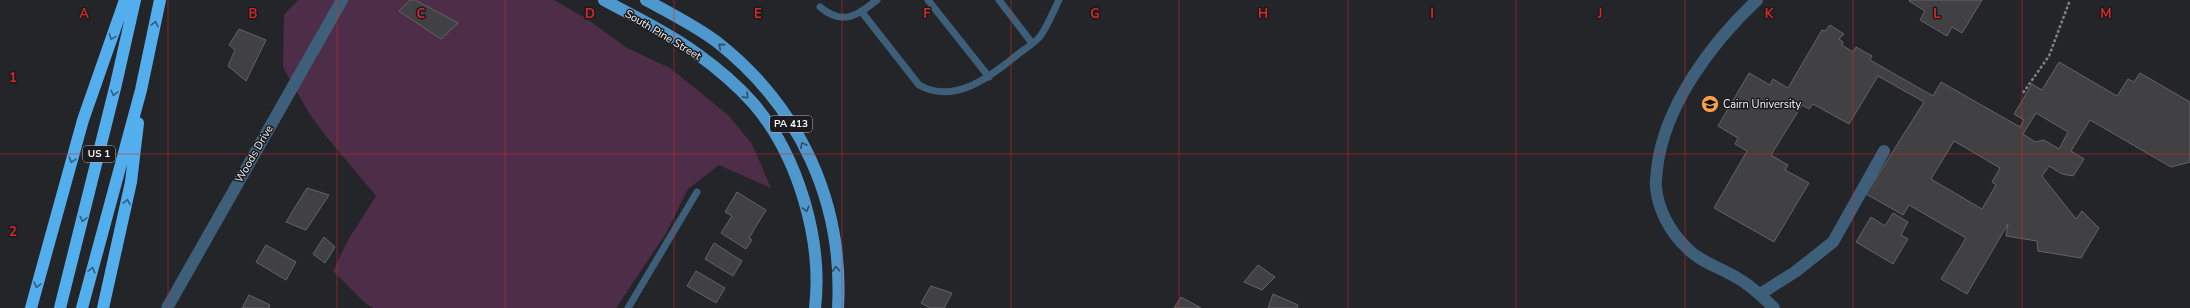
<svg xmlns="http://www.w3.org/2000/svg" width="2190" height="308" font-family="'Nunito Sans',sans-serif">
<style>
.green{fill:#4d2d48}
.building{fill:#414043;stroke:#646366;fill-rule:evenodd}
.lines{fill:none;stroke-linecap:round;stroke-linejoin:round}
.path{stroke:#808183;stroke-width:2.5;stroke-dasharray:3 2;stroke-linecap:butt}
.lane{stroke:#3d5f79;stroke-width:7}
.street{stroke:#3d5f79;stroke-width:12}
.primary{stroke:#4e98cd;stroke-width:12}
.highway{stroke:#53aeee;stroke-width:12}
.oneway{stroke:#345d7c}
.oneway2{stroke:#2f4d64}
.grid{fill:none;stroke:#d62828;stroke-width:1;stroke-opacity:0.55}
.labels{text-anchor:middle;dominant-baseline:central;stroke-width:3;stroke-linejoin:round;paint-order:stroke}
.shield{fill:#1b1b1e;stroke:#b3b3b5;stroke-width:1}
.shield-label{font-size:10px;font-weight:bold;fill:#f4f4f6}
.street-label{font-size:11px;fill:#f4f4f6;stroke:#1b1b1e}
.poi-label{font-size:11px;fill:#f4f4f6;stroke:#1b1b1e;text-anchor:start}
.grid-label{font-size:13px;text-anchor:middle;font-weight:bold;fill:#d62828;stroke:#1b1b1e;stroke-width:3;stroke-linejoin:round;paint-order:stroke}
</style>
<rect width="100%" height="100%" fill="#242528"/>
<path class="green" d="M298,0H554L587,19L627,48L670,68L706,97L729,116L752,144L771,188L719,165L688,189L665,235L616,308H373L365,303L333,271L348,240L376,196L325,135L309,113L283,67L284,15Z"/>
<path class="building" d="M410,0H415L458,23L441,39L399,11Z
M1910,0H1982L1962,33L1952,27L1947,36L1920,20L1925,11L1909,1Z
M1830,25L1844,34L1839,39L1843,42L1842,45L1853,52L1856,47L1872,56L1870,60L1933,96L1941,82L2020,127L2024,120L2014,114L2032,84L2042,90L2059,62L2117,96L2128,79L2134,82L2140,73L2190,102V162L2171,167L2090,120L2071,151L2084,159L2073,176L2062,174L2049,166L2042,176L2076,219L2082,211L2099,228L2081,258L2038,251L2037,241L2006,236L2008,224L1967,294L1941,279L1966,238L1909,205L1903,215L1866,194L1924,102L1878,76L1849,124L1813,104L1809,109L1802,105L1771,155L1788,165L1785,170L1809,183L1774,242L1714,208L1747,151L1735,144L1738,138L1718,126L1749,73L1770,85L1773,79L1788,88L1822,30L1825,31ZM2036,113L2068,132L2059,149L2044,140L2035,142L2023,134ZM1954,141L2000,168L1992,182L1996,185L1982,209L1931,179Z
M239,29L266,40L246,81L228,66L235,50L229,45Z
M307,188L329,195L306,230L286,222Z
M737,192L766,210L749,238L752,240L746,249L721,233L732,216L725,212Z
M1893,213L1908,222L1901,235L1908,239L1893,264L1856,242L1871,217L1885,226Z
M324,237L335,247L325,263L313,254Z
M714,243L742,261L733,276L705,259Z
M266,245L296,262L286,280L256,262Z
M1258,265L1275,277L1262,290L1244,282Z
M696,271L725,288L716,303L687,286Z
M931,286L952,293L944,308H930L921,303Z
M1273,294L1298,305L1297,308H1268Z
M249,295L270,305L269,308H242Z
M1181,297L1201,308H1174Z"/>
<g class="lines">
<path class="path" d="M2023,93L2049,56L2070,0"/>
<path class="lane" d="M928,0L989,77
M999,0L1032,43
M820,7C843,26 856,16 877,0
M861,11L919,85C954,105 990,77 1017,55C1024,49 1036,43 1041,35C1048,25 1053,12 1059,0
M628,308L697,192"/>
<path class="street" d="M1757,0C1712,42 1664,106 1657,169C1657,175 1655,181 1656,187C1658,210 1670,232 1687,248C1699,261 1718,267 1734,276C1749,284 1762,296 1774,308
M1760,294L1795,272L1833,242L1884,151
M167,308L342,0"/>
<path class="primary" d="M604,0C633,16 671,34 696,53C717,68 737,85 753,103C798,155 823,240 815,308
M646,0C670,13 696,26 717,42C800,107 844,203 838,308"/>
<path class="highway" d="M31,308L83,120L125,0
M60,308L116,84L135,0
M82,308L141,90L160,0
M103,308L131,182L138,123"/>
</g>
<defs><path id="oneway-chevron" d="M-2-3.5L2.5 0L-2 3.5" fill="none" stroke-width="1.6" stroke-linecap="round" stroke-linejoin="round"/></defs>
<g class="oneway">
<use href="#oneway-chevron" transform="translate(155 24) rotate(-78)"/>
<use href="#oneway-chevron" transform="translate(112 37) rotate(110)"/>
<use href="#oneway-chevron" transform="translate(114 93) rotate(104)"/>
<use href="#oneway-chevron" transform="translate(72 160) rotate(106)"/>
<use href="#oneway-chevron" transform="translate(127 202) rotate(-78)"/>
<use href="#oneway-chevron" transform="translate(83 219) rotate(104)"/>
<use href="#oneway-chevron" transform="translate(92 270) rotate(-75)"/>
<use href="#oneway-chevron" transform="translate(37 285) rotate(105)"/>
</g>
<g class="oneway2">
<use href="#oneway-chevron" transform="translate(721 46) rotate(-140)"/>
<use href="#oneway-chevron" transform="translate(746 96) rotate(45)"/>
<use href="#oneway-chevron" transform="translate(803 145) rotate(-118)"/>
<use href="#oneway-chevron" transform="translate(806 209) rotate(75)"/>
<use href="#oneway-chevron" transform="translate(836 269) rotate(-93)"/>
</g>
<path class="grid" d="M168,0V308M337,0V308M505,0V308M674,0V308M842,0V308M1011,0V308M1179,0V308M1348,0V308M1516,0V308M1685,0V308M1853,0V308M2022,0V308M0,154H2190"/>
<defs>
<symbol id="university-disc" viewBox="-11 -11 22 22"><circle r="9.5" fill="#f8a04b" stroke="#1b1b1e"/><path d="M0-5L7-2L0 1L-7-2ZM-4 1L0 2.5L4 1V4Q0 6-4 4Z" fill="#111"/></symbol>
</defs>
<g fill-rule="evenodd">
<use href="#university-disc" x="1700" y="94" width="20" height="20"/>
</g>
<g class="labels">
<g class="shield">
<rect x="770" y="116" width="42" height="16" rx="3"/>
<rect x="83" y="146" width="32" height="16" rx="3"/>
</g>
<g class="shield-label">
<text x="791" y="124">PA 413</text>
<text x="99" y="154">US 1</text>
</g>
<g class="street-label">
<text transform="translate(663 35) rotate(31)">South Pine Street</text>
<text transform="translate(254 154) rotate(-60)">Woods Drive</text>
</g>
<g class="poi-label">
<text x="1723" y="104">Cairn University</text>
</g>
</g>
<g class="grid-label">
<text x="84" y="18">A</text>
<text x="253" y="18">B</text>
<text x="421" y="18">C</text>
<text x="590" y="18">D</text>
<text x="758" y="18">E</text>
<text x="927" y="18">F</text>
<text x="1095" y="18">G</text>
<text x="1263" y="18">H</text>
<text x="1432" y="18">I</text>
<text x="1600" y="18">J</text>
<text x="1769" y="18">K</text>
<text x="1937" y="18">L</text>
<text x="2106" y="18">M</text>
<text x="13" y="82">1</text>
<text x="13" y="236">2</text>
</g>
</svg>
